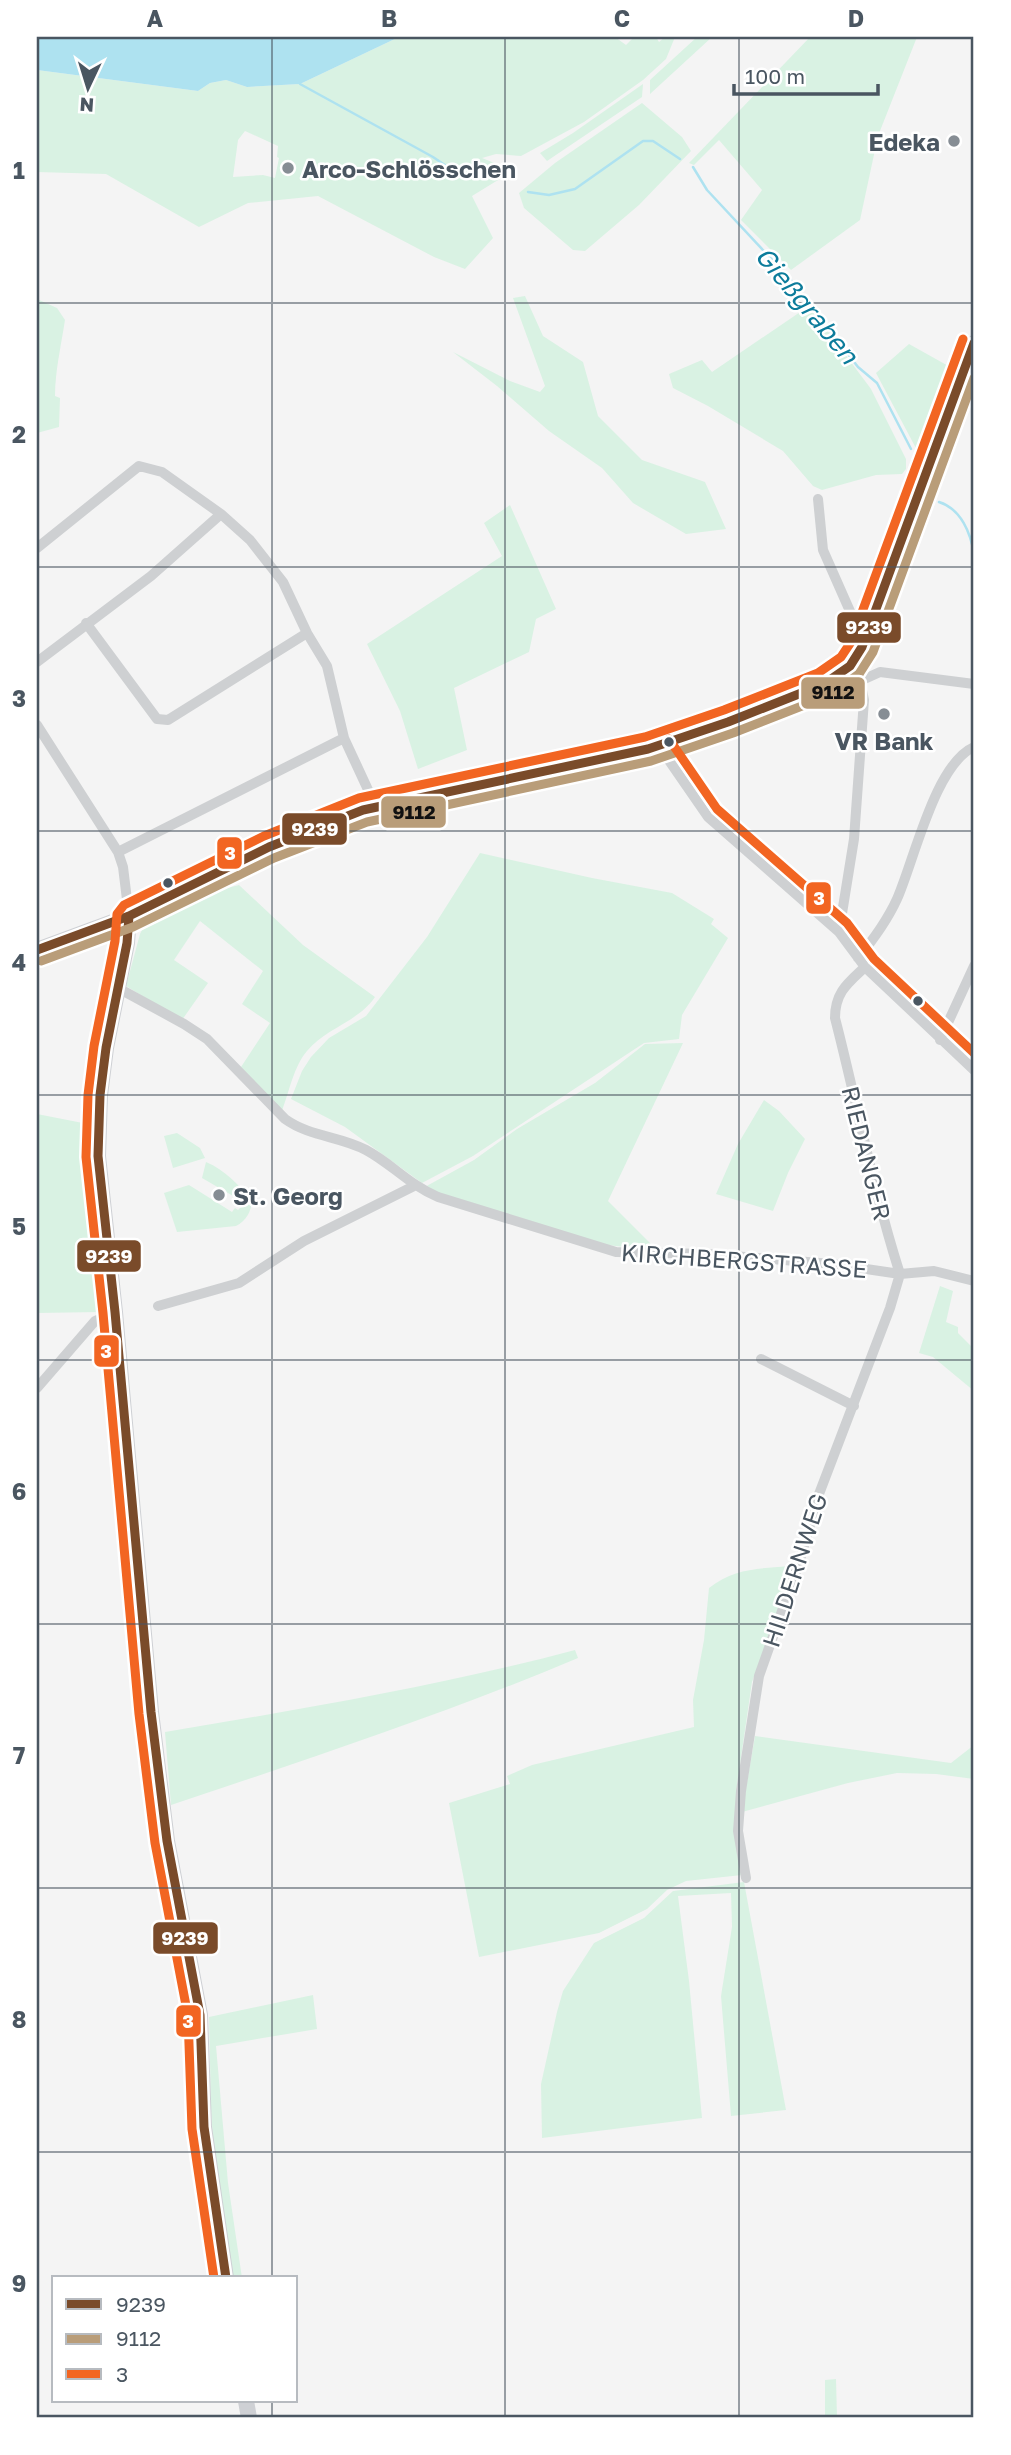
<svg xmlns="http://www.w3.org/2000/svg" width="1011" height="2455" font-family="'Golos Text',sans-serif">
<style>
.green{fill:#d9f2e3;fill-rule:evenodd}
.water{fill:#aee2f0}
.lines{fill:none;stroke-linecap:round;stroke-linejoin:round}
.stream{stroke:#aee2f0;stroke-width:2.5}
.street{stroke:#ced0d2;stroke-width:10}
.secondary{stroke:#ced0d4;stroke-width:16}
.bus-1-casing{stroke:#fff;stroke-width:14}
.bus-2-casing{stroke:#fff;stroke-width:14}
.bus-3-casing{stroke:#fff;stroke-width:14}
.bus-1{stroke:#7a4b2a;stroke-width:9}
.bus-2{stroke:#b99d79;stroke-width:9}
.bus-3{stroke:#f26522;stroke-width:9}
.grid{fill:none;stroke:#4a5661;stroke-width:2;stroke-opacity:0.55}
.poi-dot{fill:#868d94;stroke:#fff;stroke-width:2.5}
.bus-dot{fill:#4a5661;stroke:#fff;stroke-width:2.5}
.labels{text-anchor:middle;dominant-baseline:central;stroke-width:5;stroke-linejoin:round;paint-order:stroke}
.poi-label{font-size:24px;font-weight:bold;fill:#4a5661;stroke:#fff;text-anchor:start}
.street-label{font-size:24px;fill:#4a5661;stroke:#fff}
.water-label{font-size:26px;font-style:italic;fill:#0c7c9b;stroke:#fff}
.line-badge{stroke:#fff;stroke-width:2.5}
.badge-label{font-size:19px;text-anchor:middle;font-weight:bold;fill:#fff}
.pale-badge-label{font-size:19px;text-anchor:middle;font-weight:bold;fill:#111}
.neatline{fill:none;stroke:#4a5661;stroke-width:2.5}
.grid-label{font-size:23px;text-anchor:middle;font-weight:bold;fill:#4a5661}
</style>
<rect width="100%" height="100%" fill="#f4f4f4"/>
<path class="green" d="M399,37H615L626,45L634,37H656L659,42L665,37H675L666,59L643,80L584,122L521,156L496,154L482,158L497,164L503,177L472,196L493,238L465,269L434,257L318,196L248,203L199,227L106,174L37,172V70L198,91L210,83L226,80L247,87L300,84ZM245,131L278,146L277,157L279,158L275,178L263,175L233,177L238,140Z
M697,37H712L650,94V80Z
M810,37H917L878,136L860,220L791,270L741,220L762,190L719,140L694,165L689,163Z
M643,84L642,97L547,161L540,153L573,133Z
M642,103L682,137L691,151L639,205L585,251L573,250L524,208L519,193L555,163Z
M525,296L543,336L583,362L598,416L642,460L705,482L726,529L686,534L633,503L602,468L549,431L497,386L453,352L510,381L540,392L545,386L513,298Z
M37,299L57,308L65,320C61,346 55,371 55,396L60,398L59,427L37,433Z
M809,306L871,389L906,459V469L902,474L876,475L822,490L813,486L783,451L708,406L673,388L669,374L702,360L712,372Z
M909,344L952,368L918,452L876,373Z
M510,505L556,609L536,619L529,652L454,688L467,750L418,769L400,711L367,644L502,556L484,523Z
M480,853L592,878L672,893L714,919L711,924L728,938L682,1015L679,1039L644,1043L473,1156L422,1183L345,1127L291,1099L302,1071L311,1057L329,1038L366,1016L427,937Z
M239,885L303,945L375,997C358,1022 326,1028 307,1051C294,1066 289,1092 282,1111L241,1067L270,1023L242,1004L263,971L200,921L174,960L208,983L182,1020L126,986L140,934L147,920L193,897Z
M683,1043L608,1201L652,1245L649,1250L599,1244L423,1188L474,1160L517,1129L595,1083L645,1044Z
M764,1100L779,1111L805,1139L788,1173L773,1211L716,1194L738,1144Z
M37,1114L93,1125L106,1288V1302L100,1312L37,1313Z
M177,1133L200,1148L205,1158L173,1168L164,1136Z
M206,1162C225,1170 239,1185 252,1201C251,1212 246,1221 236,1226L177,1232L164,1193L189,1185L232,1212L235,1208L238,1210L241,1207L238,1204L240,1200L202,1178Z
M940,1286L953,1291L946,1322L958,1327V1333L974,1349V1391L933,1357L919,1353Z
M788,1566L792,1575L752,1682L736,1792L742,1875L686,1881L667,1890L647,1909L599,1933L479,1957L449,1803L510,1784L507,1776L532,1765L694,1727L693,1700L704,1640L709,1588C734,1568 758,1569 788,1566Z
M575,1650L578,1658C445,1714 308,1759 171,1805L165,1732C302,1709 440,1686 575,1650Z
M755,1736L951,1763L974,1745V1779L936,1774L897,1773L848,1783L742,1812Z
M744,1882L786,2110L731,2116L721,1996L732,1927L731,1893L678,1896L689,1981L702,2118L542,2138L541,2084L557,2012L563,1991L594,1943L644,1918L673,1891Z
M313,1995L317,2029L216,2046L228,2183L242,2278H233L215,2178L211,2107L209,2017Z
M836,2379L837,2418H825V2380Z"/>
<path class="water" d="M37,37H399L300,84L247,87L226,80L210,83L198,91L37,70Z"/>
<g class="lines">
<path class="stream" d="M300,84L433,157L464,178
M693,167L707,190L790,279L858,367L877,383L911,449
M528,192L549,195L575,189L643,141H653L680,159
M939,502C961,509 971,533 974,555"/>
<path class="street" d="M818,499L823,550L853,618
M37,548L139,466L162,472L221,514L250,540L283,582L307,633L327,666L344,738L376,807
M86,623L157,719L168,720L307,633
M37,662L151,576L221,514
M860,681L880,672L974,684
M37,725L118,852L123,867L129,916
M659,746L708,817L839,932L865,967L974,1070
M118,852L344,738
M839,932L854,839L864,700L860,681L850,666
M858,958C873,940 887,921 897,899C914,861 935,764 974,747
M865,967C848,983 835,992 835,1018C857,1103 873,1190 900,1274
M118,988L184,1024L207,1039L285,1119C310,1137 340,1136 366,1150C392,1164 408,1184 438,1197L616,1252L708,1254L832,1264L900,1274L934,1271L974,1281
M940,1040L974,966
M158,1306L239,1283L304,1241L414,1186
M761,1359L854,1406
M37,1388L95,1321L115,1312
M746,1878L738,1831L741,1791L759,1676L799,1563L819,1494L890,1308L900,1274"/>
<path class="secondary" d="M129,916L127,943L106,1048L100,1095L98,1156L115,1312L151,1712L167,1841L200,2015L204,2127L226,2278
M37,950L129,916L269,847L363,810L648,749L728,722L824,684L850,666L862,647L974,343
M246,2401L249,2418"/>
<defs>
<path id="bus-1" d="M129,916L127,943L106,1048L100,1095L98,1156L115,1312L151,1712L167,1841L200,2015L204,2127L226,2278
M37,950L129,916L269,847L363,810L648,749L728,722L824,684L850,666L862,647L974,343"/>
<path id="bus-2" d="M41,961L133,927L274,858L367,822L651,761L733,733L830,695L859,674L873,652L974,378"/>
<path id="bus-3" d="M669,739L717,809L847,923L874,959L974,1053
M214,2278L192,2129L188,2016L155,1843L139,1714L103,1313L86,1157L88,1095L94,1046L115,941L117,914L124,905L264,836L359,798L645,737L724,710L818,673L841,657L851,642L963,339"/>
</defs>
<use href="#bus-1" class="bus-1-casing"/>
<use href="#bus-2" class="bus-2-casing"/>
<use href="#bus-3" class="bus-3-casing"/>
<use href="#bus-1" class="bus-1"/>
<use href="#bus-2" class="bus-2"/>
<use href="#bus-3" class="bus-3"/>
</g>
<path class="grid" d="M272,37V2278M505,37V2418M739,37V2418M37,303H974M37,567H974M37,831H974M37,1095H974M37,1360H974M37,1624H974M37,1888H974M37,2152H974M272,2401V2418"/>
<g class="poi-dot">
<circle cx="954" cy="141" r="7"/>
<circle cx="288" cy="168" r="7"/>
<circle cx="884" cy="714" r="7"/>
<circle cx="219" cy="1195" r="7"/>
</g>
<g class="bus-dot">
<circle cx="669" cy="742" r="6"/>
<circle cx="168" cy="883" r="6"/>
<circle cx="918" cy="1001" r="6"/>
</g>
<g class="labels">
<g class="poi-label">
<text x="940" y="141" text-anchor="end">Edeka</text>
<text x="302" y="168">Arco-Schlösschen</text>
<text x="884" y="740" text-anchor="middle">VR Bank</text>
<text x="233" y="1195">St. Georg</text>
</g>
<g class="street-label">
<text transform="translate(867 1153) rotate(76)">RIEDANGER</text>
<text transform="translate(744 1260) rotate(4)">KIRCHBERGSTRASSE</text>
<text transform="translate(794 1570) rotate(-72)">HILDERNWEG</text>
</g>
<g class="water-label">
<text transform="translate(807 305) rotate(50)">Gießgraben</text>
</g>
</g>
<g class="line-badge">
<rect x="836" y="611" width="66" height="33" rx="7" fill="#7a4b2a"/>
<rect x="800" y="676" width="66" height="34" rx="7" fill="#b99d79"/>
<rect x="380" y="795" width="67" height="34" rx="7" fill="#b99d79"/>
<rect x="281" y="812" width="67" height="34" rx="7" fill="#7a4b2a"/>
<rect x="216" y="836" width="27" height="34" rx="7" fill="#f26522"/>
<rect x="805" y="881" width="27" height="34" rx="7" fill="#f26522"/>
<rect x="76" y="1239" width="66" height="34" rx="7" fill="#7a4b2a"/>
<rect x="93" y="1334" width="27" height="34" rx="7" fill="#f26522"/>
<rect x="152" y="1921" width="67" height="34" rx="7" fill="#7a4b2a"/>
<rect x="175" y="2004" width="27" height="34" rx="7" fill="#f26522"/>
</g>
<g class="badge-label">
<text x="869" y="634">9239</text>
<text x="315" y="836">9239</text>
<text x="230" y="860">3</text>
<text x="819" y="905">3</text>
<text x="109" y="1263">9239</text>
<text x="106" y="1358">3</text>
<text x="185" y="1945">9239</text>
<text x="188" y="2028">3</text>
</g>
<g class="pale-badge-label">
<text x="833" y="699">9112</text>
<text x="414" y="819">9112</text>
</g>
<rect width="1011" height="2455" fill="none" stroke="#ffffff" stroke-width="77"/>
<rect x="52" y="2276" width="245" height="126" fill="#ffffff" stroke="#b7bbc0" stroke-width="2"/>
<rect x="66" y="2299" width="35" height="10" fill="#7a4b2a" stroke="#b7bbc0" stroke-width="2"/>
<text x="116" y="2312" font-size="21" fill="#4a5661">9239</text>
<rect x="66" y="2334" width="35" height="10" fill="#b99d79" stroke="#b7bbc0" stroke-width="2"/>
<text x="116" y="2346" font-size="21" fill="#4a5661">9112</text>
<rect x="66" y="2369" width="35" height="10" fill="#f26522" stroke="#b7bbc0" stroke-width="2"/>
<text x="116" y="2382" font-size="21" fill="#4a5661">3</text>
<g transform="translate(88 88) rotate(184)" stroke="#ffffff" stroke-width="5" paint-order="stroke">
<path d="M0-5L12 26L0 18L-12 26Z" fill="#4a5661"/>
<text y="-10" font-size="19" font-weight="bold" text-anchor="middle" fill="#4a5661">N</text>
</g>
<path d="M734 84v10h144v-10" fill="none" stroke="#4a5661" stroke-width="3.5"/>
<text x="745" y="84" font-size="21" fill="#4a5661" stroke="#ffffff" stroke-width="5" paint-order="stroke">100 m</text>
<rect x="38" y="38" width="934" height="2378" class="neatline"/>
<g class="grid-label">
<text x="155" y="27">A</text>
<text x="389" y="27">B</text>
<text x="622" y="27">C</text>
<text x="856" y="27">D</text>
<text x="19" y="179">1</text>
<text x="19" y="443">2</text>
<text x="19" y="707">3</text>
<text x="19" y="971">4</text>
<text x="19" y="1235">5</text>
<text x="19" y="1500">6</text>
<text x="19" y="1764">7</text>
<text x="19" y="2028">8</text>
<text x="19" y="2292">9</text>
</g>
</svg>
